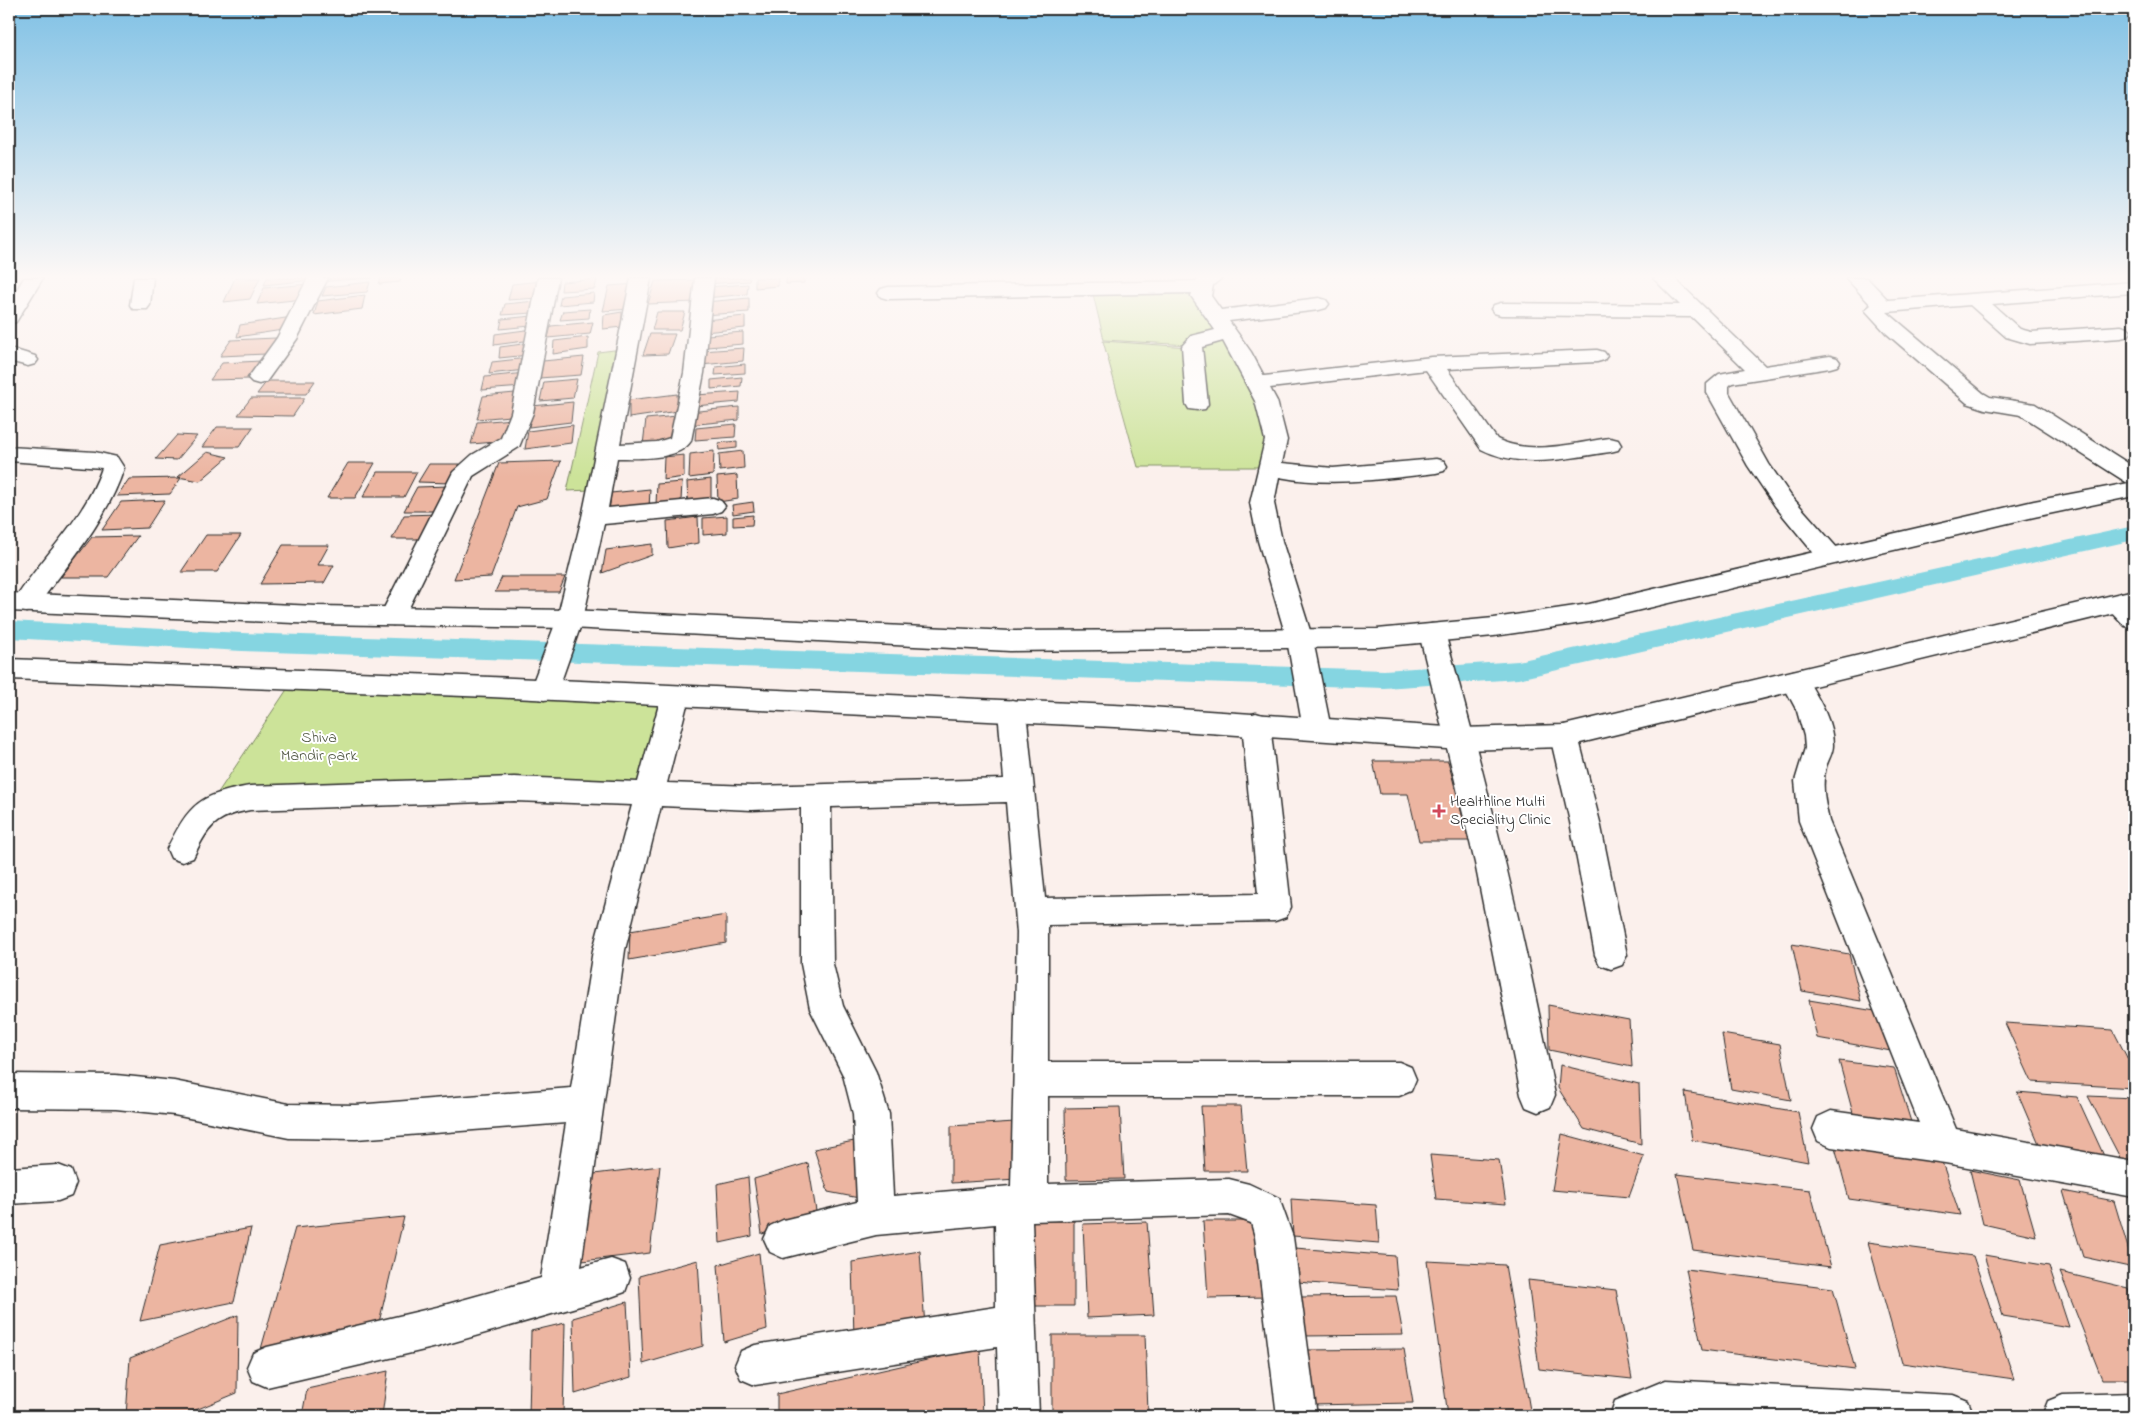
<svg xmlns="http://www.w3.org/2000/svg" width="2143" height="1425" font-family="'Indie Flower',sans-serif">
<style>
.green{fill:#cce399;stroke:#7c8762}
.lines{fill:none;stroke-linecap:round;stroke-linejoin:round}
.canal{fill:#85d5e1;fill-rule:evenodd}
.building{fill:#ecb5a1;stroke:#2b2b2b}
.minor-casing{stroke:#2b2b2b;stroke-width:3}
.tertiary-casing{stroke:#2b2b2b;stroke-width:3}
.minor{fill:#fff;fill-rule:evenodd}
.tertiary{fill:#fff;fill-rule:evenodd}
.poi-dot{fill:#d1495b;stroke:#fff;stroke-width:2}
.labels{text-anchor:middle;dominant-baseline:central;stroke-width:4;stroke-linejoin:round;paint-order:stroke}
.park-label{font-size:16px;fill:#535946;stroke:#fff}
.poi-label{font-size:16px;fill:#2b2b2b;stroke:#fff;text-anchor:start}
</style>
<rect width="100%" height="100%" fill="#fbf0ec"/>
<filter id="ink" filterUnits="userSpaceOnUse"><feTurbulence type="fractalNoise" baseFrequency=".02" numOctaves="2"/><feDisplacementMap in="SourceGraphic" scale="10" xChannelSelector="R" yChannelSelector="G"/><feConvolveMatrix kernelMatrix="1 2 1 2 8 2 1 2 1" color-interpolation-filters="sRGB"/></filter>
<g filter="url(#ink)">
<path class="green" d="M1201,287L1226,334L1189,345L1104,340L1092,290Z
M1226,336L1273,440L1267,467H1138L1103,341L1189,347Z
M622,349L591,490L567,491L598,352Z
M288,688L670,704L648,795L207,809Z"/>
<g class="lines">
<path class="canal" d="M2134,526V540L1518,679L1384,688L242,651L9,638V621L242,633L1384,670L1518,661Z"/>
</g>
<path class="building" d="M235,278H260L250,299L224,302Z
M267,278H313L312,280L264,285Z
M331,278H373L329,281Z
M381,278H401L400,282L379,284Z
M706,278H750L749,281L706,284Z
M755,278H778V286L755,288Z
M786,278H804V283L786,284Z
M597,279L595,289L561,291L562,282Z
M700,280L695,302L648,304L655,281Z
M541,281L538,298L508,300L512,284Z
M370,282L367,292L322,296L326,287Z
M309,284L303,299L257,304L264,288Z
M636,284L630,309L603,311L609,286Z
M748,284L747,294L706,298L707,287Z
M594,293L593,302L559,305L561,296Z
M365,295L362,309L314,315L318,301Z
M749,298V312L703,315L705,302Z
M536,301L533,313L502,315L505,304Z
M590,309L589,318L560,320L563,311Z
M622,312V327L603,329L604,315Z
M657,312H685L680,330H652Z
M532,316L530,326L500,329L502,319Z
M745,316V328L704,332L705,320Z
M292,317L289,329L237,337L240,325Z
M593,322L590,334L548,338L551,326Z
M533,329L532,340L494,345L495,334Z
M743,332V344L707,347V335Z
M650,334H675L668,354L643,355Z
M588,337V349L553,354L554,341Z
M276,338L266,354L220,356L231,340Z
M530,343L529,355L499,358L500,347Z
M744,348L743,361L701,365L702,351Z
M584,357L581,375L539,378L543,361Z
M528,358L525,370L489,374L492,362Z
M261,361L250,379L210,380L222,363Z
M745,364V373L715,375L716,367Z
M526,373L523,387L482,390L485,377Z
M742,377L741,386L711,389V380Z
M577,379L573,398L540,401L544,382Z
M267,381H315L306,394H257Z
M740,392L739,402L695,406L696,395Z
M515,393L510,416L477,419L483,396Z
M677,394L678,411L629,418V400Z
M251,398H305L293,416L238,415Z
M573,402L571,422L529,427L532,406Z
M739,407V420L688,425L689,412Z
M677,416L675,442L643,445L646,419Z
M513,419L508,441L471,444L477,422Z
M736,424L735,437L695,440L696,428Z
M573,425L571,443L525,449L528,431Z
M217,427H253L239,447H202Z
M177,435L197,436L177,460L156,459Z
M737,441V448L719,450L718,443Z
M714,451L713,475L689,478L690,454Z
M743,451L744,468L720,471L719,454Z
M207,452L228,457L200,481L178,477Z
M684,455V477L663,480L664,457Z
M561,461L547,499L517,507L491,577L454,579L499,463Z
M348,463H375L355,498H327Z
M429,464H460L450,483L418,482Z
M377,472H417L404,497H363Z
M737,475L738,499L718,502L717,477Z
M181,478L170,494L117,496L129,479Z
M711,479V502L688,505L687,482Z
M682,482L681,501L656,504L657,484Z
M450,486L438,511H404L417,487Z
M650,489L649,509L609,513L611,493Z
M165,500L147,528L102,530L121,502Z
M753,502L754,511L733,514L732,505Z
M439,514L428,539H392L404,515Z
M753,515L752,525L733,526V517Z
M727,516V533L703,535V518Z
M698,517L699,543L668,548L667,521Z
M206,535H241L217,572H181Z
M138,536L108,577H61L92,537Z
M652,544V555L602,573L606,550Z
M283,545H329L318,565H334L324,583L260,584Z
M502,577H565L559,592H495Z
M1373,761H1448L1469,841H1419L1408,794H1380Z
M726,915V943L629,960L630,931Z
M1792,944L1849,954L1861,1001L1802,991Z
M1809,1000L1881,1012L1891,1051L1817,1038Z
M1548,1005L1629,1020L1632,1067L1549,1050Z
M2005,1023L2113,1030L2134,1071V1088L2032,1082Z
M1722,1034L1780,1044L1791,1100L1731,1089Z
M1839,1061L1894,1068L1912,1125L1854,1117Z
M1560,1065L1639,1084L1641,1144L1584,1129L1558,1088Z
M1685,1092L1798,1112L1808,1162L1692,1140Z
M2017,1092L2077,1097L2105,1158L2043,1153Z
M2088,1096L2134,1098V1168L2125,1167Z
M1201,1106H1241L1247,1171H1205Z
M1120,1107L1124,1179L1066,1180L1065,1108Z
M1015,1122L1017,1179L951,1183V1126Z
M1562,1134L1644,1156L1629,1197L1552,1190Z
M864,1139L859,1198L828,1192L814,1149Z
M1835,1147L1942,1162L1960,1215L1849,1199Z
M1430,1155L1499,1160L1506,1204L1436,1199Z
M808,1163L817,1217L762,1234L754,1179Z
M660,1166L650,1253L582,1261L594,1174Z
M1970,1170L2020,1180L2036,1236L1983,1224Z
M1677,1174L1810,1190L1831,1267L1693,1250Z
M748,1177L752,1236L720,1243L717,1184Z
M2063,1191L2114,1201L2134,1268L2083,1257Z
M1291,1199L1376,1205L1379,1243L1293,1236Z
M404,1217L376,1335L261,1349L295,1228Z
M1027,1221H1074V1306H1026Z
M1203,1221H1261L1269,1297L1208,1298Z
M1147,1222L1154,1315L1087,1318L1083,1224Z
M251,1228L234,1302L140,1321L160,1245Z
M1868,1242L1973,1256L2014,1379L1902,1363Z
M1295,1248L1395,1256L1398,1290L1297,1282Z
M920,1251L925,1328L854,1338L852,1262Z
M759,1253L767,1329L724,1342L718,1265Z
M1984,1255L2049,1266L2069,1327L2003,1316Z
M698,1260L703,1346L643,1364L639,1276Z
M1427,1261L1505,1265L1531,1416H1448Z
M1686,1269L1833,1288L1855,1369L1702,1350Z
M2060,1272L2128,1288L2134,1308V1379H2102Z
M1528,1280L1616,1290L1632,1379L1539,1369Z
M1396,1296L1403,1335L1301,1336L1297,1297Z
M627,1302L631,1377L575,1394L573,1318Z
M238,1315L237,1393L181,1416H126L130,1358Z
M565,1323L563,1416H529L531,1331Z
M1052,1335H1145L1148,1412L1052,1413Z
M980,1348L983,1416H777V1394Z
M1404,1349L1413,1403L1311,1405L1305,1350Z
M388,1371L382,1416H302L307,1389Z"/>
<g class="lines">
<defs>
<path id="minor" d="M24,278H43L16,322L9,324V302Z
M134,278H153L150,305L147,309H133L130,305Z
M308,278H328L297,339L266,382L259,384L252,382L248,378L277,338Z
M538,278H558L533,413L519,447L473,476L402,622L393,625L384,622L380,616L453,472L472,455L501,438L511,413Z
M631,278H651L620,444L657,442L670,438L684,373L695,278H714L704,373L691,441C678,461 638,458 617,458L608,508L713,498L721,501L725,506L721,511L713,514L604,524L583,619L558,690L554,697L544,700L534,697L530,690L557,619L582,517Z
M1199,278H1222L1213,285L1211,296L1221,310L1319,298L1326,300L1329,304L1326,308L1319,310L1229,321L1251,352L1264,376L1432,357L1597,350L1604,352L1607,356L1604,360L1597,362L1447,369L1497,439C1531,456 1574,443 1610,438L1618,440L1621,445L1618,450L1610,452C1567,458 1522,470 1481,449L1426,370L1270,388L1277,401L1287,440L1282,463L1333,468L1436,459L1444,461L1447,466L1444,471L1436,473C1384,479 1331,487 1279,477L1274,503L1282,541L1313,640L1331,729L1327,737L1317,740L1307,737L1303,729L1287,640L1258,541L1250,503L1265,440L1255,401L1223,341L1202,347L1208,404L1205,409L1197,410L1189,409L1186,404L1182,346L1191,336L1215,330L1191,296L1192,293L888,299L881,297L878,293L881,289L888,287L1196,281Z
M1653,278H1674L1765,366L1830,356L1837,358L1840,362L1837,366L1830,368L1732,383L1729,386V393L1769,464L1791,496L1839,550L1842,556L1839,562L1830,564L1821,562L1775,506L1748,466L1707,393V384L1719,374L1745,369L1692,317L1501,315L1494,313L1491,309L1494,305L1501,303L1680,305Z
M1846,278H1867L1888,300L2134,282V292L2132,293L1992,304L2020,329L2031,332L2121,326L2128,328L2131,332L2128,336L2121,338L2030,344L2006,337L1970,305L1887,312L1983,393L1990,397L2035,404L2134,467V484L2126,482L2021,415L1985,409L1967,403L1886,333L1865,310L1871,305Z
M9,348L35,356L38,360L35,364L28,366L9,361Z
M9,447L95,452L117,457L124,468C107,521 67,565 35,609L26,612L17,609L13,603C41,556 84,521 102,468L9,461Z
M2117,595L2126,598L2134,605V628L2125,626L2104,604L2108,598Z
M1432,624L1441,626L1445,633C1488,786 1526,939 1555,1095L1550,1107L1538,1112L1526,1107L1521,1095L1475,863L1419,633L1423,626Z
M1794,671L1804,674C1816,695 1833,719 1833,745C1833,753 1828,760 1826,767C1821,785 1825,803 1829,821L1956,1129L2134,1161V1197L1945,1163L1831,1147L1818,1141L1813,1129L1818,1117L1831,1111L1919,1123L1799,821L1795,781L1805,748L1804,736L1797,711L1781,681L1784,674Z
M675,687L685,690L689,697L667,783L752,786L1004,779L998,711L1002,704L1012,700L1022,704L1026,711L1045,898L1258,894L1242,724L1246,716L1256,713L1266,716L1270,724L1291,907L1286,917L1275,921L1048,925V1062H1399L1411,1067L1416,1079L1411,1091L1399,1096H1048V1184L1229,1179L1249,1184L1279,1198L1293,1237L1317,1416H1277L1255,1237L1251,1223L1229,1215L1032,1221L1039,1416H999L997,1347L755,1385L741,1379L735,1365L741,1351L755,1345L996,1307L995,1224L876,1235L783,1258L770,1252L764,1239L770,1226L783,1220L857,1202L853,1114L843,1075L810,1009L801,964V808L752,810L661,806L625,950L581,1267L611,1259L625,1264L630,1278L625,1292L611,1297L437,1347L267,1387L253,1381L247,1367L253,1353L267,1347L437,1307L541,1278L566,1123L356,1139L289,1138L174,1115L116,1109L9,1108V1074L116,1075L174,1081L289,1104L356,1105L571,1088L593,950L632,805L514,801L250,810C215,816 208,827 193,858L182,862L171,858L167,849C190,803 199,795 250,786L514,777L638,782L661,697L665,690ZM1006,802L1017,933L1011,1186L893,1196L889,1114L876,1072L843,1006L833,964L831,807Z
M1564,725L1574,728L1578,736L1600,822L1627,955L1622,965L1611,969L1600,965L1595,955L1570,822L1550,736L1554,728Z
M58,1165L71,1170L76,1183L71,1196L58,1201L9,1204V1168Z
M1666,1380L1953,1395L1968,1401L1974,1416H1610L1615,1401Z
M2134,1393V1416H2042L2048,1401L2063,1395Z"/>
<path id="tertiary" d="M2134,482V496L2034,517L1589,622L1494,636L1377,647L1010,651L570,628L317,624L9,611V593L317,606L570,610L1010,631L1377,629L1494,618L1589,604L2034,501Z
M2134,590V608L1564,747L1461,750L1135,728L491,697L9,679V659L491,677L1135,706L1461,728L1564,725Z"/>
</defs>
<use href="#minor" class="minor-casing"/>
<use href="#tertiary" class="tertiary-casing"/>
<use href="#minor" class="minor"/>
<use href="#tertiary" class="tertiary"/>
</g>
</g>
<linearGradient id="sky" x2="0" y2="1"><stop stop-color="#80c1e5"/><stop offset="0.58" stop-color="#fdf8f6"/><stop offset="1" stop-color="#fdf8f6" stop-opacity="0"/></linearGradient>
<rect width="2143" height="477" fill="url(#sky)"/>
<path class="poi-dot" d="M1436.5 803.5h5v5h5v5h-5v5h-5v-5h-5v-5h5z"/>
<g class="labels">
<g class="park-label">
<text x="319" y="738">Shiva<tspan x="319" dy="18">Mandir park</tspan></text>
</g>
<g class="poi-label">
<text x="1450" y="802">Healthline Multi<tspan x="1450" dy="18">Speciality Clinic</tspan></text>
</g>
</g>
<rect width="2143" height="1425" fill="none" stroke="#fff" stroke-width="30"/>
<rect x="15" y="15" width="2113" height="1395" fill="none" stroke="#2b2b2b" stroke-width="2" filter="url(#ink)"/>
</svg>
